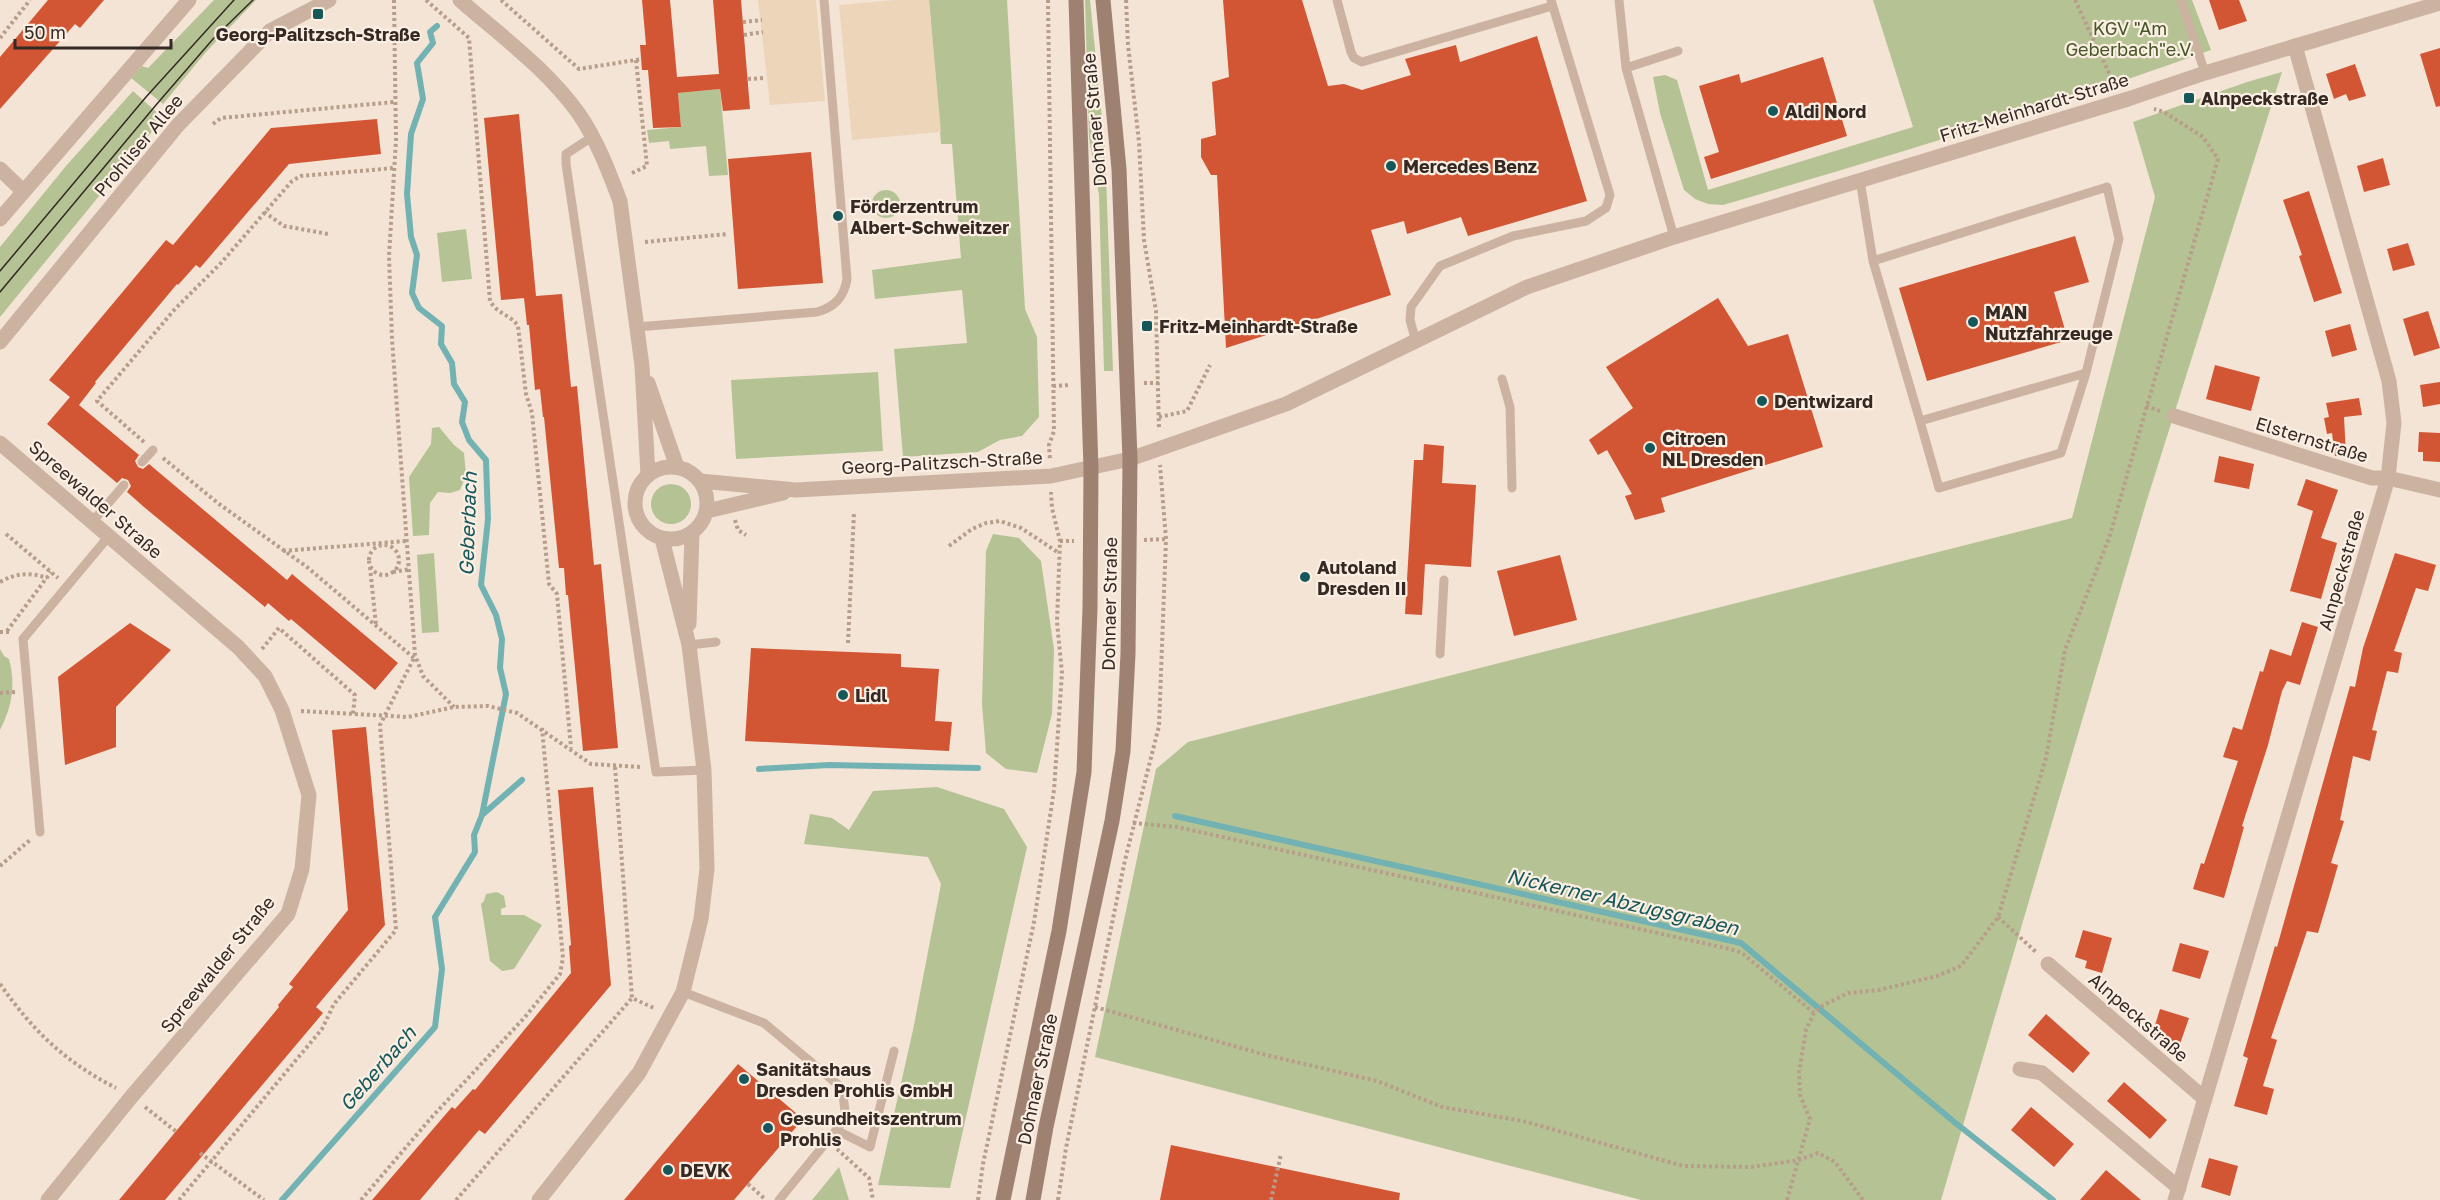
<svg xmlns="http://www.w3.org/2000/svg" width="2440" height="1200" font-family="'Golos Text',sans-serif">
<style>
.green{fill:#b5c394}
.plaza{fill:#edd5ba}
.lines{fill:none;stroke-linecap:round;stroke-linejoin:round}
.stream{stroke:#72b2b3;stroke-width:6}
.building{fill:#d25534}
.path{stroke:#b89d8b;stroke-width:4;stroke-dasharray:3 3;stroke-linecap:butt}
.service{stroke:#ccb3a1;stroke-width:9}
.minor{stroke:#ccb3a1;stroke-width:15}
.tertiary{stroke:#ccb3a1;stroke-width:15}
.secondary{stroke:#9f8172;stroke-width:15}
.tram{stroke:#352924;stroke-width:1.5}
.poi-dot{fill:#16585a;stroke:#fbeee2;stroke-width:2}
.labels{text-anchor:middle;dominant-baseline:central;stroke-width:4.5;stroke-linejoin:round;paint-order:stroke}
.park-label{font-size:18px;fill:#465626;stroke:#fbeee2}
.poi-label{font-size:18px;font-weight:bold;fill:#352924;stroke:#fbeee2;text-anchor:start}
.street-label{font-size:18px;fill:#352924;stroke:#fbeee2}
.water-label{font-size:20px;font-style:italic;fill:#16585a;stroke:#fbeee2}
</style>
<rect width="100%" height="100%" fill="#f3e4d5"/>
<path class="green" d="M214,0H256L206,52L163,104L131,78L142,66L148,68L151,65Z
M929,0H1007L1025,309L1037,337L1039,417L1022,436L1000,440L978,452L903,457L894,349L967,343L962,290L875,299L872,270L961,258L952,144H941Z
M1085,0H1090L1105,148L1113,371H1104L1099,195L1089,138Z
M1873,0H2192L2211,50C2050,108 1887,157 1723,205L1708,204L1695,199L1684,190L1660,113L1653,77L1665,75L1677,80L1708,190L1913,127Z
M2282,72L2146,503L1941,1200H1641L1095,1057L1156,769L1188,742L2072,518L2155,197L2133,122L2247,82Z
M720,89L728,175L709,176L706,146L670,149L669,141L649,143L647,130L681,127L678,93Z
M133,91L163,118L0,317V247L66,166Z
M872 204a14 14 0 1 1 28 0a14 14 0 1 1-28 0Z
M466,229L472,279L442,282L437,233Z
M878,372L883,451L736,459L731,380Z
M439,427L454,445L464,453L466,475L460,490L450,493L438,492L430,503L429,535L413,536L409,477L431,444L432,428Z
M651 504a20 20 0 1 1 40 0a20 20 0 1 1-40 0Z
M993,534L1019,538L1041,561L1054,649L1052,714L1037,773L1006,769L986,753L982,704L986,551Z
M434,553L439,632L422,633L417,555Z
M0,649L4,656L9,659C16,685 12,707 0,730Z
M937,787L1004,809L1027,847L950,1188L878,1185L913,1030L941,884L928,857L804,844L810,814L832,818L849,830L873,791Z
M497,892L504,896L506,907L501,909V915H524L542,925L514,969L502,971L490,961L481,904L484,901L486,894Z
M839,1167L849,1200H812Z"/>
<path class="plaza" d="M758,0H816L825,101L770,105Z
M895,0H929L941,132L852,140L839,5Z"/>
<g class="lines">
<path class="stream" d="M759,769L829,765L978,768
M482,815L522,780
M1175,816L1741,943L1953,1121L2053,1200
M282,1200L435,1027L442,969L435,917L475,852L474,835L482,815L506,694L500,668L502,639L496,615L481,585L488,519L486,460L469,440L462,422L465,402L454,384L452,363L441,344L442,326L419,308L412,293L417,255L411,237L407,194L411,134L423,99L417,63L433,43L430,32L437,26"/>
</g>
<path class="building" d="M48,0H104L80,28L75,24L0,109V57Z
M642,0H670L677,77L719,74L713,0H741L750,109L723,111L720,89L678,93L681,127L653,128L648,70H642L640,45H646Z
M1223,0H1302L1328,86L1344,84L1362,90L1411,75L1405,59L1456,45L1460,62L1537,36L1587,201L1468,236L1461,217L1407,234L1404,221L1371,230L1391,295L1226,348L1217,175H1211L1201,157V139L1216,135L1212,82L1229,77Z
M2209,0H2239L2247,21L2219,30Z
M2440,48V106L2436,107L2420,54Z
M1823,57L1847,136L1711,179L1704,157L1719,152L1699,86L1739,74L1741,83Z
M2355,64L2366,96L2349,101L2346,94L2334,99L2326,74Z
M519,114L536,296L562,294L571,387L577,386L594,565L601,564L618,748L583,751L568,595H566L564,568H559L544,417H543L540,389L535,390L529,325H527L524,298L501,300L484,118Z
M377,119L381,154L289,164L200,268L196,265L178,285L177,284L95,382L96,383L79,405L139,455L135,461L138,467L143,469L149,464L287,580L292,574L398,663L375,690L291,619L289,621L268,603L265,607L144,507L127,492L131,486L128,480L122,478L117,483L47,424L70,397L49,380L166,240L173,245L271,128Z
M811,152L823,283L738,289L728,159Z
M2383,158L2390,185L2364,192L2357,166Z
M2309,191L2342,293L2314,302L2299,256L2302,255L2283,200Z
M2075,236L2089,282L2054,292L2068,340L1927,381L1899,288Z
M2408,243L2415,265L2393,271L2387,249Z
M1718,298L1748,346L1788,334L1823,447L1661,498L1665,512L1635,520L1625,496L1632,494L1607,450L1598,455L1589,440L1633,408L1606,367Z
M2428,311L2440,348L2414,356L2403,319Z
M2350,324L2357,350L2332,357L2325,331Z
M2215,365L2260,377L2251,411L2206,399Z
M2440,382V404L2423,407L2420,385Z
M2359,398L2362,415L2344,417L2346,455L2335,456L2332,433L2327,434L2324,418L2329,417L2326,403Z
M2419,432L2440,433V462L2423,461V452H2418Z
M1424,444L1444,446L1442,483L1476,485L1471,567L1425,564L1422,615L1405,614L1414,460H1423Z
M2219,456L2254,464L2249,489L2214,482Z
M2306,479L2338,490L2321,538L2337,543L2321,599L2290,591L2313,511L2297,505Z
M2395,553L2436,565L2428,591L2416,588L2394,651L2402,653L2398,673L2387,671L2372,730L2377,731L2370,761L2353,756L2340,820L2344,821L2331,863L2338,865L2330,893L2318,933L2307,931L2271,1038L2277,1040L2263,1086L2274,1089L2267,1115L2234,1106L2248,1058L2243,1056L2275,946L2277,947L2350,686L2355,687L2363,648Z
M1560,555L1577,620L1514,636L1497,571Z
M2302,622L2318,627L2300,685L2287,681L2282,691L2268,745L2242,826L2244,827L2224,898L2193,889L2201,863L2204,864L2238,761L2223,757L2233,727L2242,730L2260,671L2263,672L2270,649L2291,656Z
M130,623L171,650L116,707V747L65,765L58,677Z
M751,648L901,654V667L939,669L935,721L952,722L949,751L745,741Z
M366,727L385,925L316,1007L323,1013L165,1200H119L279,1007L278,1005L293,987L289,984L348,910L332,730Z
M593,787L611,985L485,1134L479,1130L420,1200H372L452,1107L455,1109L473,1089L475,1090L571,973L569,946L571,945L558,790Z
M2083,930L2112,938L2102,973L2085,968L2087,961L2075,957Z
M2180,943L2209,951L2200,979L2172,971Z
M2160,1009L2189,1018L2180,1044L2152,1035Z
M2046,1014L2090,1053L2073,1073L2028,1035Z
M738,1064L803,1119L734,1200H624Z
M2124,1082L2167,1120L2150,1139L2107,1101Z
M2031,1107L2074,1144L2054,1167L2011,1130Z
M1171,1145L1400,1193L1399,1200H1160Z
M2209,1158L2238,1166L2230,1196L2201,1187Z
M2106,1170L2141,1200H2080Z"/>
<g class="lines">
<path class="path" d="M394,0L396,140L389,256L392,339L415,655L423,676L454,707
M426,0L469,38L490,301C498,315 510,314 518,326L526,394L532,413L549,584L557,594L571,748
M501,0L579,69L642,59
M1048,0L1054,431L1049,445L1050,460
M1126,0L1128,45L1139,142L1144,240L1156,311L1159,430
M2075,0L2115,86
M743,22L762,20
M744,35L763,32
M0,38L30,0
M748,79L765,78
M213,124L221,118L394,102
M632,173L647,166L636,60
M264,212L284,226L328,234
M645,242L727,234
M1144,383H1159
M1053,386L1071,385
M2146,406L2160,411
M1159,417L1187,411L1210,365
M144,442L97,401L175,309L221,263L292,181L301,176L394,168
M163,458L219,504L307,567L414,658
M735,520L738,530L746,535
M6,534L58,578
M1144,540L1166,539
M1060,541H1074
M369 560a15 15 0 1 1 30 0a15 15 0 1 1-30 0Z
M949,546L972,529L986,523L1000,521L1021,528L1059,553
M283,551L406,541
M370,567L376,625
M393,572L410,569
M0,582C16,573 30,572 47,578
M7,631L51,572
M0,632H9
M848,643L854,512
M262,649L279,628L355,695L353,714
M0,693L15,692
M301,711L408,717L454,707L488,706L517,713L591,764L641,767
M615,767L632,998L656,1009
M1133,823L1177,827L1730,949L1742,953L1814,1013
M0,866L30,840
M1998,917L2037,953
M0,984C34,1032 64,1061 116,1088
M1095,1007L1266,1055L1377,1081L1442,1107L1523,1121L1683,1166L1751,1167L1799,1160L1818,1153L1835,1162L1863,1200
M145,1107L178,1133
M837,1149L869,1178L873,1200
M200,1153L264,1200
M748,1184L765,1199
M179,1200L322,1029L334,1004L396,930L380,725L415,656
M361,1200L431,1118L525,1017L560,974L563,958L542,728
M456,1200L632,998
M978,1200L983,1164L1034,922L1054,790L1062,673L1057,622L1060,541L1052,508L1051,492
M1058,1200L1066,1148L1125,860L1159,726L1166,539L1160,465
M1271,1200L1281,1154
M1787,1200L1810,1119L1800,1095L1799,1072L1806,1030L1814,1013L1822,1006L1848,993L1879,990L1937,976L1961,966L1998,917L2046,758L2065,650L2109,538L2218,159L2203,137L2164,112L2154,109"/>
<path class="service" d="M1337,0L1351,52L1354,58L1362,62L1552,6
M1619,0L1626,68L1674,237
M2181,0L2205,73
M1626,68L1678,51
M592,137L566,154V164L656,772L704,770
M1860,180L1873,261L1920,421L2086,373L2119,239L2107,187L1873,261
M637,327L817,312C835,307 844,297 847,279L824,0
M1416,342L1410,320L1411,307L1440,266L1513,236L1586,221L1606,208L1610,195L1551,0
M1502,379L1510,407L1512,488
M1920,421L1939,488L2061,453L2086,373
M142,462L153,450
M92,522L124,485
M689,645L716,642
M1440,654L1444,580
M40,832L23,639L109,536
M683,992L764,1023L842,1088L846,1118L779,1200
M836,1130L870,1147L894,1051"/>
<path class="minor" d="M460,0C501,36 547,69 579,114C597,140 609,172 620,201L642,366L648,475
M0,169L23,191
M0,219L189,0
M0,342L178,125L270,31L329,0
M648,383L677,467
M2174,416L2372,478H2388L2440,490
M0,443L238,647L265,676L282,710L309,795L302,869L288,914L132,1096L48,1200
M635 503a36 36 0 1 1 72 0a36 36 0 1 1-72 0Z
M700,481L796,490L1051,476L1130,459
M707,511L783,493
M689,624L692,534
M2048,964L2205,1099
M2020,1069L2042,1073L2179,1188
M539,1200L639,1073L683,992L701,919L707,869L704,770L689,645L662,539
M2175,1200L2388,478L2394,423L2389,381L2295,46"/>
<path class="tertiary" d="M1130,459L1286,404L1527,287L1674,237L2128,99L2205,73L2440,3"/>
<path class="secondary" d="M1003,1200L1059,931L1084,772L1090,608L1091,469L1076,0
M1033,1200L1046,1127L1112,821L1123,751L1128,654L1130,459L1119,169L1103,0"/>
<path class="tram" d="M0,271L146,97L234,0
M0,292L156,105L213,39L253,0"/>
</g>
<g class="poi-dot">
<rect x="312" y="8" width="12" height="12" rx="3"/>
<rect x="2183" y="92" width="12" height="12" rx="3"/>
<circle cx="1773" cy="111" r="6"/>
<circle cx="1391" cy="166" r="6"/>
<circle cx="838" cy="216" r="6"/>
<circle cx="1973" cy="322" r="6"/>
<rect x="1141" y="320" width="12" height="12" rx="3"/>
<circle cx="1762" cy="401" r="6"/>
<circle cx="1650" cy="448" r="6"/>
<circle cx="1305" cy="577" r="6"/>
<circle cx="843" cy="695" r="6"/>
<circle cx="744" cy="1079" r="6"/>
<circle cx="768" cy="1128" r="6"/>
<circle cx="668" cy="1170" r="6"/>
</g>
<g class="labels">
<g class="park-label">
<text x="2130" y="28">KGV "Am<tspan x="2130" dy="21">Geberbach"e.V.</tspan></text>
</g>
<g class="poi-label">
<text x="318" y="34" text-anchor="middle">Georg-Palitzsch-Straße</text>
<text x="2201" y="98">Alnpeckstraße</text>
<text x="1785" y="111">Aldi Nord</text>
<text x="1403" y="166">Mercedes Benz</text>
<text x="850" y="206">Förderzentrum<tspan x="850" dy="21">Albert-Schweitzer</tspan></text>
<text x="1985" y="312">MAN<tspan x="1985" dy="21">Nutzfahrzeuge</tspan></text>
<text x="1159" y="326">Fritz-Meinhardt-Straße</text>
<text x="1774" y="401">Dentwizard</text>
<text x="1662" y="438">Citroen<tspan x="1662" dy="21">NL Dresden</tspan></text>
<text x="1317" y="567">Autoland<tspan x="1317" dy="21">Dresden II</tspan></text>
<text x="855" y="695">Lidl</text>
<text x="756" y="1069">Sanitätshaus<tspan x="756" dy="21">Dresden Prohlis GmbH</tspan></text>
<text x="780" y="1118">Gesundheitszentrum<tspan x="780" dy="21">Prohlis</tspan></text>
<text x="680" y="1170">DEVK</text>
</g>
<g class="street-label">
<text transform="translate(2034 107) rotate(-17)">Fritz-Meinhardt-Straße</text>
<text transform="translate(1094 120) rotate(-95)">Dohnaer Straße</text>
<text transform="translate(138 145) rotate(-50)">Prohliser Allee</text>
<text transform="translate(2312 439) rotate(17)">Elsternstraße</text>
<text transform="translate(942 462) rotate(-3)">Georg-Palitzsch-Straße</text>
<text transform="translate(96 499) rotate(41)">Spreewalder Straße</text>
<text transform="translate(2341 570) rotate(-74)">Alnpeckstraße</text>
<text transform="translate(1109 604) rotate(-89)">Dohnaer Straße</text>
<text transform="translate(217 964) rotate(-51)">Spreewalder Straße</text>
<text transform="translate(2139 1017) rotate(41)">Alnpeckstraße</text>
<text transform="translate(1037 1079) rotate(-78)">Dohnaer Straße</text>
</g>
<g class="water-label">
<text transform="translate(467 524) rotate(-88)">Geberbach</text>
<text transform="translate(1623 901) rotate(13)">Nickerner Abzugsgraben</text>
<text transform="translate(377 1068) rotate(-49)">Geberbach</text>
</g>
</g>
<path d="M15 39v9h156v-9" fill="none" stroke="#352924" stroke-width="3"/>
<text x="24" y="39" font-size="18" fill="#352924" stroke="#fbeee2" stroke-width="4.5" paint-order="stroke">50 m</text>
</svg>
